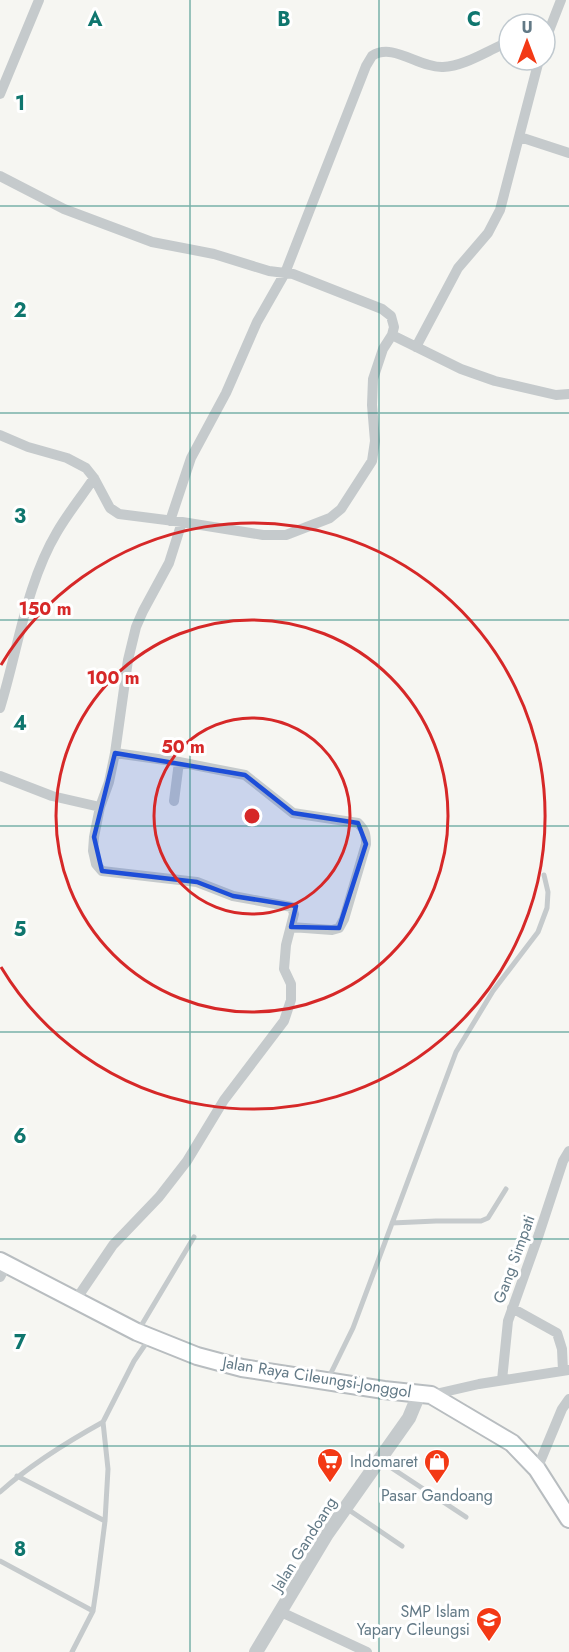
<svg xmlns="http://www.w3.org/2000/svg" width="569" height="1652" font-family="Jost,sans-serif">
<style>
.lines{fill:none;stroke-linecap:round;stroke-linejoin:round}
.primary-casing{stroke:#b8bdc0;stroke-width:20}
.service{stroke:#c5cacc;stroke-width:5}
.minor{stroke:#c5cacc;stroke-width:10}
.tertiary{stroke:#c5cacc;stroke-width:14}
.primary{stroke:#fff;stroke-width:16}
.marked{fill:#1d4ed8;fill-opacity:0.2;stroke:#1d4ed8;stroke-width:4.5;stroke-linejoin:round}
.grid{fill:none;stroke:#0f766e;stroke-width:1.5;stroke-opacity:0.55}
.ring{fill:none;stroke:#d62828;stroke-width:3}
.labels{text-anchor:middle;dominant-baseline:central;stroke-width:6;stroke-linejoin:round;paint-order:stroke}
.street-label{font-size:16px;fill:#627986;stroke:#fff}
.poi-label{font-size:16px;fill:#627986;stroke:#fff;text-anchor:start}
.grid-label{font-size:20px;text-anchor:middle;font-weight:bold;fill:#0f766e;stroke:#fff;stroke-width:6;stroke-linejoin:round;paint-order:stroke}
.centre{fill:#d62828;stroke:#fff;stroke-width:3}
.ring-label{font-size:18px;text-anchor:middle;font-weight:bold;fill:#d62828;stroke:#fff;stroke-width:6;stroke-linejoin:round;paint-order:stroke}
</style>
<rect width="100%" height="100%" fill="#f6f6f2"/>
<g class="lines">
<defs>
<path id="primary" d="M0,1261L137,1332L197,1356L242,1368L384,1390L431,1395L512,1443L537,1469L569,1519"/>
</defs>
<use href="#primary" class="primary-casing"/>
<path class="service" d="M392,1223L436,1221H481L488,1218L506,1189
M138,1331L194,1237
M328,1379L353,1328L456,1052L493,991L538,932L547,908L548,892L544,875
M381,1461L466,1517
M17,1476L105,1521
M0,1492C31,1464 67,1442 103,1422
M346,1508L402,1546
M0,1561L93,1611
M72,1652L93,1611L97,1584L105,1521L108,1469L103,1422L134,1361L149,1339"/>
<path class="minor" d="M545,41L561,0
M0,94L39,0
M520,137L569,153
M0,176L64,209L152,242L214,254L269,271L293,274L382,309L391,316L394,327L392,335L461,369L495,381L556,395L569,394
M416,347L458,268L488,233L500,210L539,60
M0,435L28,447L67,458L86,468L94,478L110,508L119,514L182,522L263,535H286L330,518L341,509L372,461L375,441L372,405L373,379L383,349L392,335
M170,521L191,458L226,393L257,322L285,273L366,66L372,56C393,42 419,68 443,67C464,66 485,52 504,44L509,43
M182,522L169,563L143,611L136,627L128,660L115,753L179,762L245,775L293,813L358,823C365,830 366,834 366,844L344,919L339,928L332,930L291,927
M0,708C18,650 26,584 57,532C68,513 82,496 94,478
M0,776L52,796L100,807
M174,801L179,762
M0,1277L6,1266
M75,1301L113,1245L159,1197L187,1161L224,1100L284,1021L291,1000V984L284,969L286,945L294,914L292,907L233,896L197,882L102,871L96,864L93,851L94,837L100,807L109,782L115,753
M512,1308L557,1333L562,1349L563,1371
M502,1380L508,1321L539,1234L563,1161L569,1151
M431,1395L479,1384L569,1370
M537,1469L562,1409L569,1399
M281,1612L367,1652"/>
<path class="tertiary" d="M256,1652L327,1534L409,1418L419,1394"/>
<use href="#primary" class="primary"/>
</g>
<path class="marked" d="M115,753L245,775L293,813L358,823L366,844L339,928L291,927L296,906L233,896L197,882L102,871L94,837Z"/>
<path class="grid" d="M190,0V1652M379,0V1652M0,206H569M0,413H569M0,620H569M0,826H569M0,1032H569M0,1239H569M0,1446H569"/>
<g class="ring">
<circle cx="252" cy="816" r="98"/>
<circle cx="252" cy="816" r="196"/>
<path d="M1 665A293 293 0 1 1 1 967"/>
</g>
<defs>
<symbol id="supermarket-pin" viewBox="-11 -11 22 30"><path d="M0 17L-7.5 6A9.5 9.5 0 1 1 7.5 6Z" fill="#f33915" stroke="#fff"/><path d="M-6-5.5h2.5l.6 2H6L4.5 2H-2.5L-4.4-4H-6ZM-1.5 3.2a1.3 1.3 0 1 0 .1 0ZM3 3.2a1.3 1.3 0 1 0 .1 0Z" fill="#fff"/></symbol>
<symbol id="shop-pin" viewBox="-11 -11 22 30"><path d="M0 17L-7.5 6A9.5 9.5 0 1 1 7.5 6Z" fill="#f33915" stroke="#fff"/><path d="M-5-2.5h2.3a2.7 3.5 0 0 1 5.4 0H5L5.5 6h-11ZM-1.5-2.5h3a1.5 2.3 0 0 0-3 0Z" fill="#fff"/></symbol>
<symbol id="school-pin" viewBox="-11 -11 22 30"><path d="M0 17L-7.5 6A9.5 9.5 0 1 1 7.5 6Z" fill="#f33915" stroke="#fff"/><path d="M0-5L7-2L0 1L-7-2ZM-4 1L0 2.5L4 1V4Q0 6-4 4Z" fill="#fff"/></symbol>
</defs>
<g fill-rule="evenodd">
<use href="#supermarket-pin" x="315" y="1446" width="30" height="40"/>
<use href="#shop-pin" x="422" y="1447" width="30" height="40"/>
<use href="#school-pin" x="474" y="1605" width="30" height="40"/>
</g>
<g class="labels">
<g class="street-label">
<text transform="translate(514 1259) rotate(-70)">Gang Simpati</text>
<text transform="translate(317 1377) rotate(9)">Jalan Raya Cileungsi-Jonggol</text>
<text transform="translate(304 1544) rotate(-58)">Jalan Gandoang</text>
</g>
<g class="poi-label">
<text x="350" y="1461">Indomaret</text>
<text x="437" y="1495" text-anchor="middle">Pasar Gandoang</text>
<text x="470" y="1611" text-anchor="end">SMP Islam<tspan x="470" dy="18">Yapary Cileungsi</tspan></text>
</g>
</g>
<g class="grid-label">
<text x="95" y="26">A</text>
<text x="284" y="26">B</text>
<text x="474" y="26">C</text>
<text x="20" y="110">1</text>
<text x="20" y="317">2</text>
<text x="20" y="523">3</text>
<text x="20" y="730">4</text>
<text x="20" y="936">5</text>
<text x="20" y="1143">6</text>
<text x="20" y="1349">7</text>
<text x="20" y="1556">8</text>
</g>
<circle cx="252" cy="816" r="9" class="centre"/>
<g class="ring-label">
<text x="45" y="615">150 m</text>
<text x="113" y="684">100 m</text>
<text x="183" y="753">50 m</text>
</g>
<g transform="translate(527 42)"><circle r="28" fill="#ffffff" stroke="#c0c9cf" stroke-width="1.5"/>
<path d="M0-4.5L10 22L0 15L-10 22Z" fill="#f33915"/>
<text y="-9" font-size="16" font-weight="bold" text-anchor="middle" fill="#627986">U</text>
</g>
</svg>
